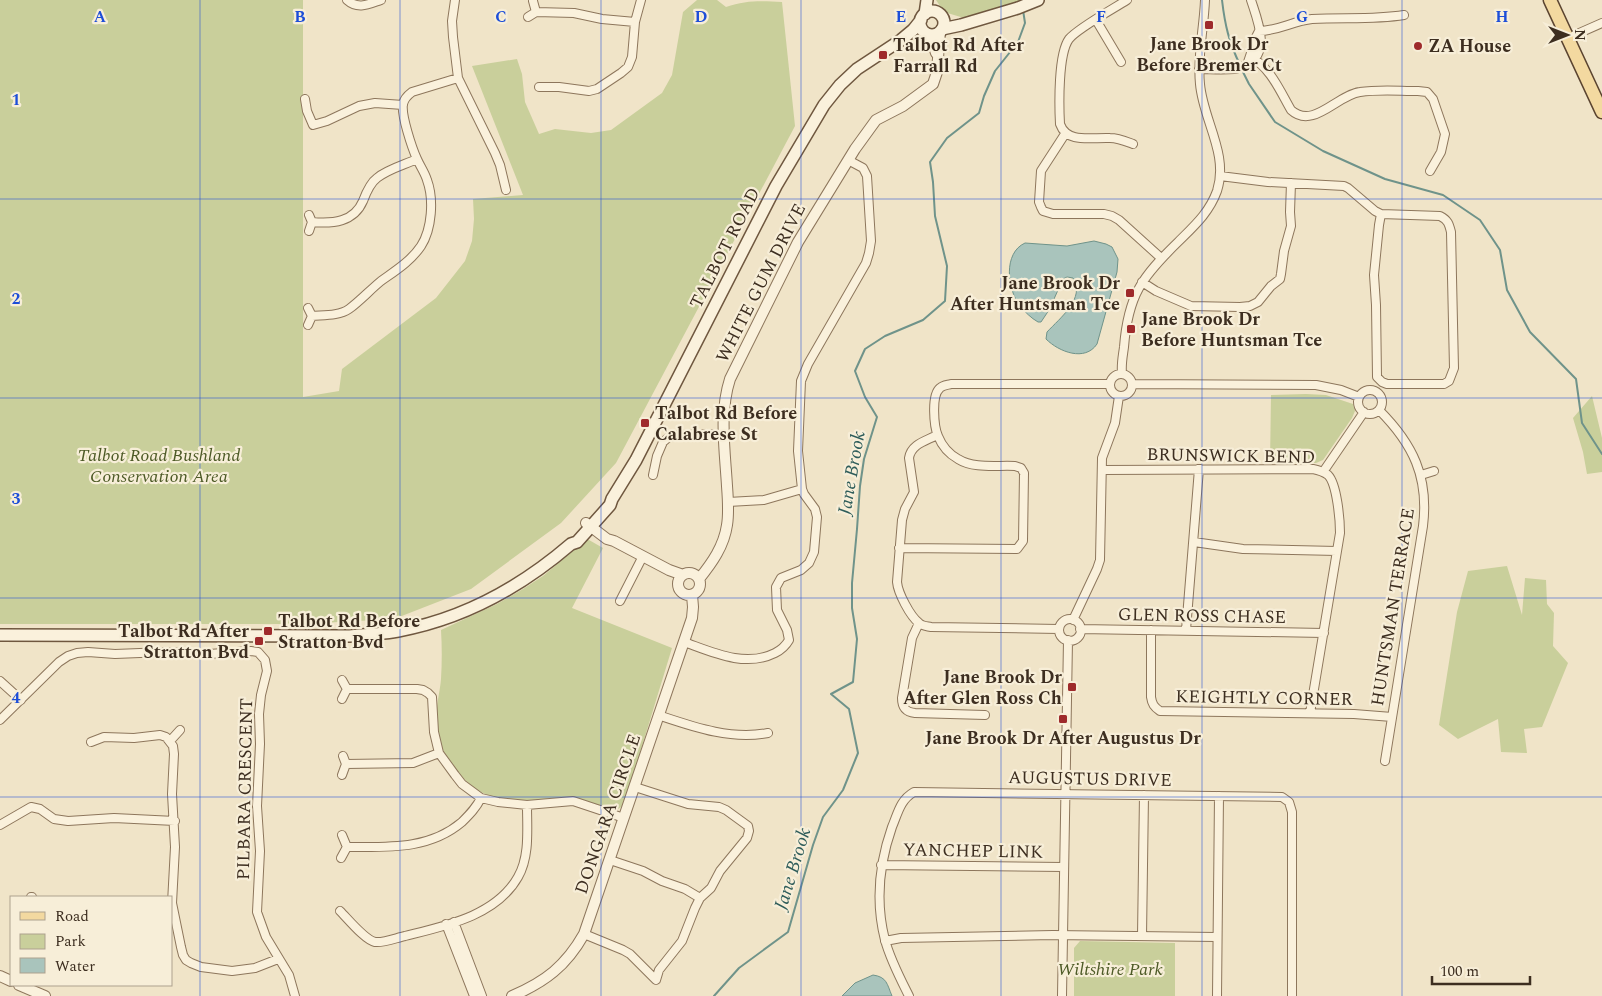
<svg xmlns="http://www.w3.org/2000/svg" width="1602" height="996" font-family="Spectral,serif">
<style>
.green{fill:#c9cf9b}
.water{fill:#a9c4bc;stroke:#6f938a}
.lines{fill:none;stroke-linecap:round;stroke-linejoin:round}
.stream{stroke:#6f938a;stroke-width:2}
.minor-casing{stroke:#8d765c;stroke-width:10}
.tertiary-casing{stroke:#8d765c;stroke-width:12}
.secondary-casing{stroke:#6f573f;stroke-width:14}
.primary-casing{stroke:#5b4430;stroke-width:15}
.minor{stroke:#faf1dc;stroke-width:8}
.tertiary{stroke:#faf1dc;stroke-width:10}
.secondary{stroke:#faf1dc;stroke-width:11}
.primary{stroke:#f3d9a0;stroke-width:12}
.grid{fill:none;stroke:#1d4ed8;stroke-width:1;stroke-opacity:0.55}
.poi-dot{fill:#9e2a2b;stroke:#f7eed8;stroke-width:2}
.labels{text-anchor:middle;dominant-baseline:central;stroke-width:4.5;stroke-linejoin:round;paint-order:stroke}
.poi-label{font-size:18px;font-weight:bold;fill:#3d2e20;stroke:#f7eed8;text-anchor:start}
.street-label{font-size:18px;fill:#3d2e20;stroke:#f7eed8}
.park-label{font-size:18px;font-style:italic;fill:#4d5a26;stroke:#f7eed8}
.water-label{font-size:19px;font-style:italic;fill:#2f5d5a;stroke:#f7eed8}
.grid-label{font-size:16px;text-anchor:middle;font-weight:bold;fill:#1d4ed8;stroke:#f7eed8;stroke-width:4.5;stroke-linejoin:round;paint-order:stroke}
</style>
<rect width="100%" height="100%" fill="#f0e4c8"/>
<path class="green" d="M0,0H303V397L339,391L342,369L436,298L465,261L472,241L474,219L473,199L523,195L472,66L517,59L522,74L525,102L539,134L555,129L591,133L611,130L662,93L672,75L683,12L697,0H717L726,7C746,0 762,1 782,2L795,126L616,463L561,523L471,589L394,619L302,624H0Z
M936,0H1038L974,21L944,12Z
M1306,394L1326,395L1353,404L1355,411L1352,418L1323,460L1316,463H1270L1271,395Z
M1592,396L1602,438V472L1587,474L1583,452L1573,418Z
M586,540H589L603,548L572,608L672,648L625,802C614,822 591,799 574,799C526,800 486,812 453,766C441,750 437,738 437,717C436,704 440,692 441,679C442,663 442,646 441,630L497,604L523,589L543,576Z
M1507,566L1522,615L1525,578L1546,580L1547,604L1554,613L1553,646L1568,663L1542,727L1524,729L1527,753L1501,752L1498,719L1458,739L1439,725L1457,612L1468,571Z
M1080,941L1175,943V996H1074V948Z"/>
<path class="water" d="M1094,241L1106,244L1112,247L1118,259L1117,272L1097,344C1085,362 1059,352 1046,339L1047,332C1060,318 1086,298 1073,278L1067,277L1063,279L1049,310L1041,322H1038C1031,318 1025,312 1020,306C1007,289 1003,253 1025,243L1067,246Z
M873,975C887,977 887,984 892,996H842L855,983Z"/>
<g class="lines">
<path class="stream" d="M1222,0C1225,26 1229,42 1240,65
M1242,70L1249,84L1275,122L1323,151L1385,179L1443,195L1480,220L1500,250L1507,290L1530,332L1576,379L1582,423L1602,454
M714,996L739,968L788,932L813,845L823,817L843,790L858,753L849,709L831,694L853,682L857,639L852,608V583L857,529L860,486L864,459L877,417L865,397L855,371L865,349L885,336L923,320L945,301L947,266L935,216L933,182L930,162L947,138L979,113L984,96L995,71L1018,42L1025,23L1023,10"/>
<defs>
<path id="minor" d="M347,0C358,10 369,4 381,0
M455,0L452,21L453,37L458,78L495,153L500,165L506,190
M1127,0C1113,9 1078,28 1069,39C1058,54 1059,105 1060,124C1067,144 1092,137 1110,138C1118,138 1125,141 1133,144
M536,12L574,13L602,19L635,22
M528,17L536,12L533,1
M1096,20L1121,62
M1259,31C1278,31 1293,21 1312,19C1343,17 1373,20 1404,15
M1568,38L1602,23
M1250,57C1270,66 1281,93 1291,110C1313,130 1337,95 1360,92C1379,89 1399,91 1418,91L1427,92L1433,99L1445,134L1441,152L1430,171
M1248,62L1251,53L1253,43L1259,31
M1199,69C1210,69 1222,70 1234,69C1239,69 1244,66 1248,64C1271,51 1257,19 1251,0
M539,87H559L589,91L597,89L621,73L628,67L632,57L635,22L641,0
M305,99L307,111L313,125L327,121L359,106L375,103L403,105
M1065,134L1041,171L1039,202L1041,207L1043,211L1053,214H1104L1112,216L1119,220L1161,258
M1220,176L1268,182L1344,186L1348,188L1375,211L1381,214L1440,216C1448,220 1449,224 1451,232L1454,368L1449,381L1444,384H1387L1382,382L1377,377L1376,305L1374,275L1379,225L1381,214
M309,215L312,222L309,231
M312,222C333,224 354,222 363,201C366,193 370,183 377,178C388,169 404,165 417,159
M1142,282L1156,291L1191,306L1240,307L1250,306L1258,302L1271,286L1280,279L1281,274L1284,251L1291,226L1290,212L1291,183
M308,308L312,316L308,325
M312,316C324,315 339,316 349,309C360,301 370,290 381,281C395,271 411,261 421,246C432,229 434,199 427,180C425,173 420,166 417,159C412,148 401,115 403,104C404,99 408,95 412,92L458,78
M1122,373C1121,364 1123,355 1124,347C1128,295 1142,277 1178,242C1194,226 1209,213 1217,191C1229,154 1203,120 1200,84C1197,56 1204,28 1205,0
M1110 385a11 11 0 1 1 22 0a11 11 0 1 1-22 0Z
M1132,384L1316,385L1341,390L1359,397
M1358 402a12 12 0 1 1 24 0a12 12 0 1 1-24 0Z
M1379,410C1413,444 1429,477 1423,526L1385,761
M937,435C926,441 911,444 909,458L914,492L905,509L902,520L897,582C898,593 910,616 919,623C922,626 926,626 931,627L1059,629
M1102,470L1313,469C1318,470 1324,472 1328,475C1337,484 1340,520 1340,533L1310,713
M1323,472L1364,412
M653,475L657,456L663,442L669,437L678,435L724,434
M1421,475L1434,471
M728,502L764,500L802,489
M1194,542L1243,549L1337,551
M899,548L1017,549L1023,541L1024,473L1021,468L1015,466C997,465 974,469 958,459C949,454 942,446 938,436C934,427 931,395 940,388C943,385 948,385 951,384H1110
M620,601L643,556
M1059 630a11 11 0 1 1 22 0a11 11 0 1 1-22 0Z
M1073,620L1097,569L1100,560L1102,458L1115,423L1119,396
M919,623L912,638L902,698C902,707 905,712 915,713L985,715
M1080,629L1324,633
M1151,630V697C1152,704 1154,707 1160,711L1354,714L1392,717
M1186,630L1199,469
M684,642C712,652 745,668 775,653C781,650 785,647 789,640L787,630L777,610L776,587L781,578L801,570L809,563L814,552L817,517L815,509L804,494L802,489L798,451L801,381L808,364L866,263L869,253L871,241L867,176L863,168L848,160
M342,680L347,689L342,699
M0,681L21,700
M347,689H417L423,690L428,693L432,697L434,732L439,753L455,775L462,784L481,798L498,802L527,805L573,801L624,818
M658,715C694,727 730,740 768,733
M0,720L59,662L68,656L77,653L88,652L115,654L165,652L209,654L251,651L258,652L265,660L267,671L261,695L259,714L260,744L257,806L260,851L257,912L266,937L289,975L295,996
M170,741L180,730
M91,742L104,737L134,738L160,735L166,737L173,746L174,754L172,794L175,847L172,903L181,947L183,955L186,960L191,963L201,967L232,971L255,968L278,959
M346,764L413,763L439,753
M342,775L346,764L343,756
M0,825L31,807L40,809L54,819L68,821L114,818L175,821
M347,847C388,847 429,850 462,822C470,814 476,808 481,798
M341,858L347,847L342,835
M610,860L643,871L662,881L685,889L700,898
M881,865L1064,867
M31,897H32
M340,911C348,919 365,940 375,942C384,943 396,938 405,936C445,926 496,916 518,877C530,856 527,829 527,805
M454,922L482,996
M446,924L474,996
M584,934L623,950L630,954L656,980L659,970L682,941L695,908L700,898L711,888L720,871L747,838L749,831L748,826L726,810L719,807L688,804L635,787
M1142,936L1144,795
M885,941L901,938L1053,935L1217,937
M909,996C900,978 890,959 885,940C875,901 879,864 892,827C898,813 900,800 914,792L1282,797L1289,802L1292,812V996
M1062,996L1068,640
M1217,996L1219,796"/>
<path id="tertiary" d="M927,34L932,41L936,53
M586,523L607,539L614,541L669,570L683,575
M678 584a11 11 0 1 1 22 0a11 11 0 1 1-22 0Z
M699,579C712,563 724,546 727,525C729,513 728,499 727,486C725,451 719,413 730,379L798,242L855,149L876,120L903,106L933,84L937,72L940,31
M0,976L11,981
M19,985L45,996
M512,996C545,982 566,966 584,934L692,618L693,607L692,595"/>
<path id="secondary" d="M920 23a12 12 0 1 1 24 0a12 12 0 1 1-24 0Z
M925,14L927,0
M942,29L961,25L1018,8L1038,0
M0,635L348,636C364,635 381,634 398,631C463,619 521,587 571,544L577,542L610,505L612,499L636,460L776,186L824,105L840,85L857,69L901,40L913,30L921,20"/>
<path id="primary" d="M1550,0L1602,112"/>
</defs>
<use href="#minor" class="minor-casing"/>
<use href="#tertiary" class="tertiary-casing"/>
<use href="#secondary" class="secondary-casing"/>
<use href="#primary" class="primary-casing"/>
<use href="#minor" class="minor"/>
<use href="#tertiary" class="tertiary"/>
<use href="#secondary" class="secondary"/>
<use href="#primary" class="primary"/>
</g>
<path class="grid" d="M200,0V996M400,0V996M601,0V996M801,0V996M1001,0V996M1202,0V996M1402,0V996M0,199H1602M0,398H1602M0,598H1602M0,797H1602"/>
<g class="poi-dot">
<rect x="1204" y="20" width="10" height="10" rx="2.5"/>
<circle cx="1418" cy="46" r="5"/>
<rect x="878" y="50" width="10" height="10" rx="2.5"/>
<rect x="1125" y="288" width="10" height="10" rx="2.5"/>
<rect x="1126" y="324" width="10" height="10" rx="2.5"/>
<rect x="640" y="418" width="10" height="10" rx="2.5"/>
<rect x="263" y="626" width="10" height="10" rx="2.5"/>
<rect x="254" y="636" width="10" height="10" rx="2.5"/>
<rect x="1067" y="682" width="10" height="10" rx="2.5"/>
<rect x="1058" y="714" width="10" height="10" rx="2.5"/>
</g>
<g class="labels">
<g class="poi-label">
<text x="1209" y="44" text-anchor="middle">Jane Brook Dr<tspan x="1209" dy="21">Before Bremer Ct</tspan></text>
<text x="893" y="45">Talbot Rd After<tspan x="893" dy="21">Farrall Rd</tspan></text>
<text x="1428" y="46">ZA House</text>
<text x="1120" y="283" text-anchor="end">Jane Brook Dr<tspan x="1120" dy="21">After Huntsman Tce</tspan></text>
<text x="1141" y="319">Jane Brook Dr<tspan x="1141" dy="21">Before Huntsman Tce</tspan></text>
<text x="655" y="413">Talbot Rd Before<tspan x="655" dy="21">Calabrese St</tspan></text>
<text x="278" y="621">Talbot Rd Before<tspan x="278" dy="21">Stratton Bvd</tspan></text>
<text x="249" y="631" text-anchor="end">Talbot Rd After<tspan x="249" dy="21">Stratton Bvd</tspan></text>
<text x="1062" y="677" text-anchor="end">Jane Brook Dr<tspan x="1062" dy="21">After Glen Ross Ch</tspan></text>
<text x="1063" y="738" text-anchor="middle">Jane Brook Dr After Augustus Dr</text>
</g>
<g class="street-label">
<text transform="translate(725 248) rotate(-63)">TALBOT ROAD</text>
<text transform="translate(761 283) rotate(-63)">WHITE GUM DRIVE</text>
<text transform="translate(1231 456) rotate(1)">BRUNSWICK BEND</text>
<text transform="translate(1393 607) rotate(-81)">HUNTSMAN TERRACE</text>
<text transform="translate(1202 616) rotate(1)">GLEN ROSS CHASE</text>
<text transform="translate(1264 698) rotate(1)">KEIGHTLY CORNER</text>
<text transform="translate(1090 779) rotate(1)">AUGUSTUS DRIVE</text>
<text transform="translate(245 789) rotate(-89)">PILBARA CRESCENT</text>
<text transform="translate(608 814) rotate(-71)">DONGARA CIRCLE</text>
<text transform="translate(973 851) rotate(1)">YANCHEP LINK</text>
</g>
<g class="park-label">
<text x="159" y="455">Talbot Road Bushland<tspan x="159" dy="21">Conservation Area</tspan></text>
<text x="1110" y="969">Wiltshire Park</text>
</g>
<g class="water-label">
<text transform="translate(852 473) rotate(-80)">Jane Brook</text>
<text transform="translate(793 869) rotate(-73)">Jane Brook</text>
</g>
</g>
<g class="grid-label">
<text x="100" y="22">A</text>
<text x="300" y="22">B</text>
<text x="501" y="22">C</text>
<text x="701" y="22">D</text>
<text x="901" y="22">E</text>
<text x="1101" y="22">F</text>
<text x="1302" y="22">G</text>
<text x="1502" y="22">H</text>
<text x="16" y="105">1</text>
<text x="16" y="304">2</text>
<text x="16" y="504">3</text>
<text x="16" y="703">4</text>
</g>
<rect x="10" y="896" width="162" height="90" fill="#f7eed8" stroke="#ada18e"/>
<rect x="20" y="912" width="25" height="8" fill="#f3d9a0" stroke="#ada18e"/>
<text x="55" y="921" font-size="15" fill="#3d2e20">Road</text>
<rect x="20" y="934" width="25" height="15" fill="#c9cf9b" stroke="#ada18e"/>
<text x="55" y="946" font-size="15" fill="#3d2e20">Park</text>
<rect x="20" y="958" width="25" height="15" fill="#a9c4bc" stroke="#ada18e"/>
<text x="55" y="971" font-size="15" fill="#3d2e20">Water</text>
<g transform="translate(1567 35) rotate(90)" stroke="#f7eed8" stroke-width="4" paint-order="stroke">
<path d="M0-4L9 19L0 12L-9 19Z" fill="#3d2e20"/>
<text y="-8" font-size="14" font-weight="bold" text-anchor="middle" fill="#3d2e20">N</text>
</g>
<path d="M1432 976v8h98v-8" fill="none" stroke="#3d2e20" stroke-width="2.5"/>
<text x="1440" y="976" font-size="15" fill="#3d2e20" stroke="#f7eed8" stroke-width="4" paint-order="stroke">100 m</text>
</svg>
